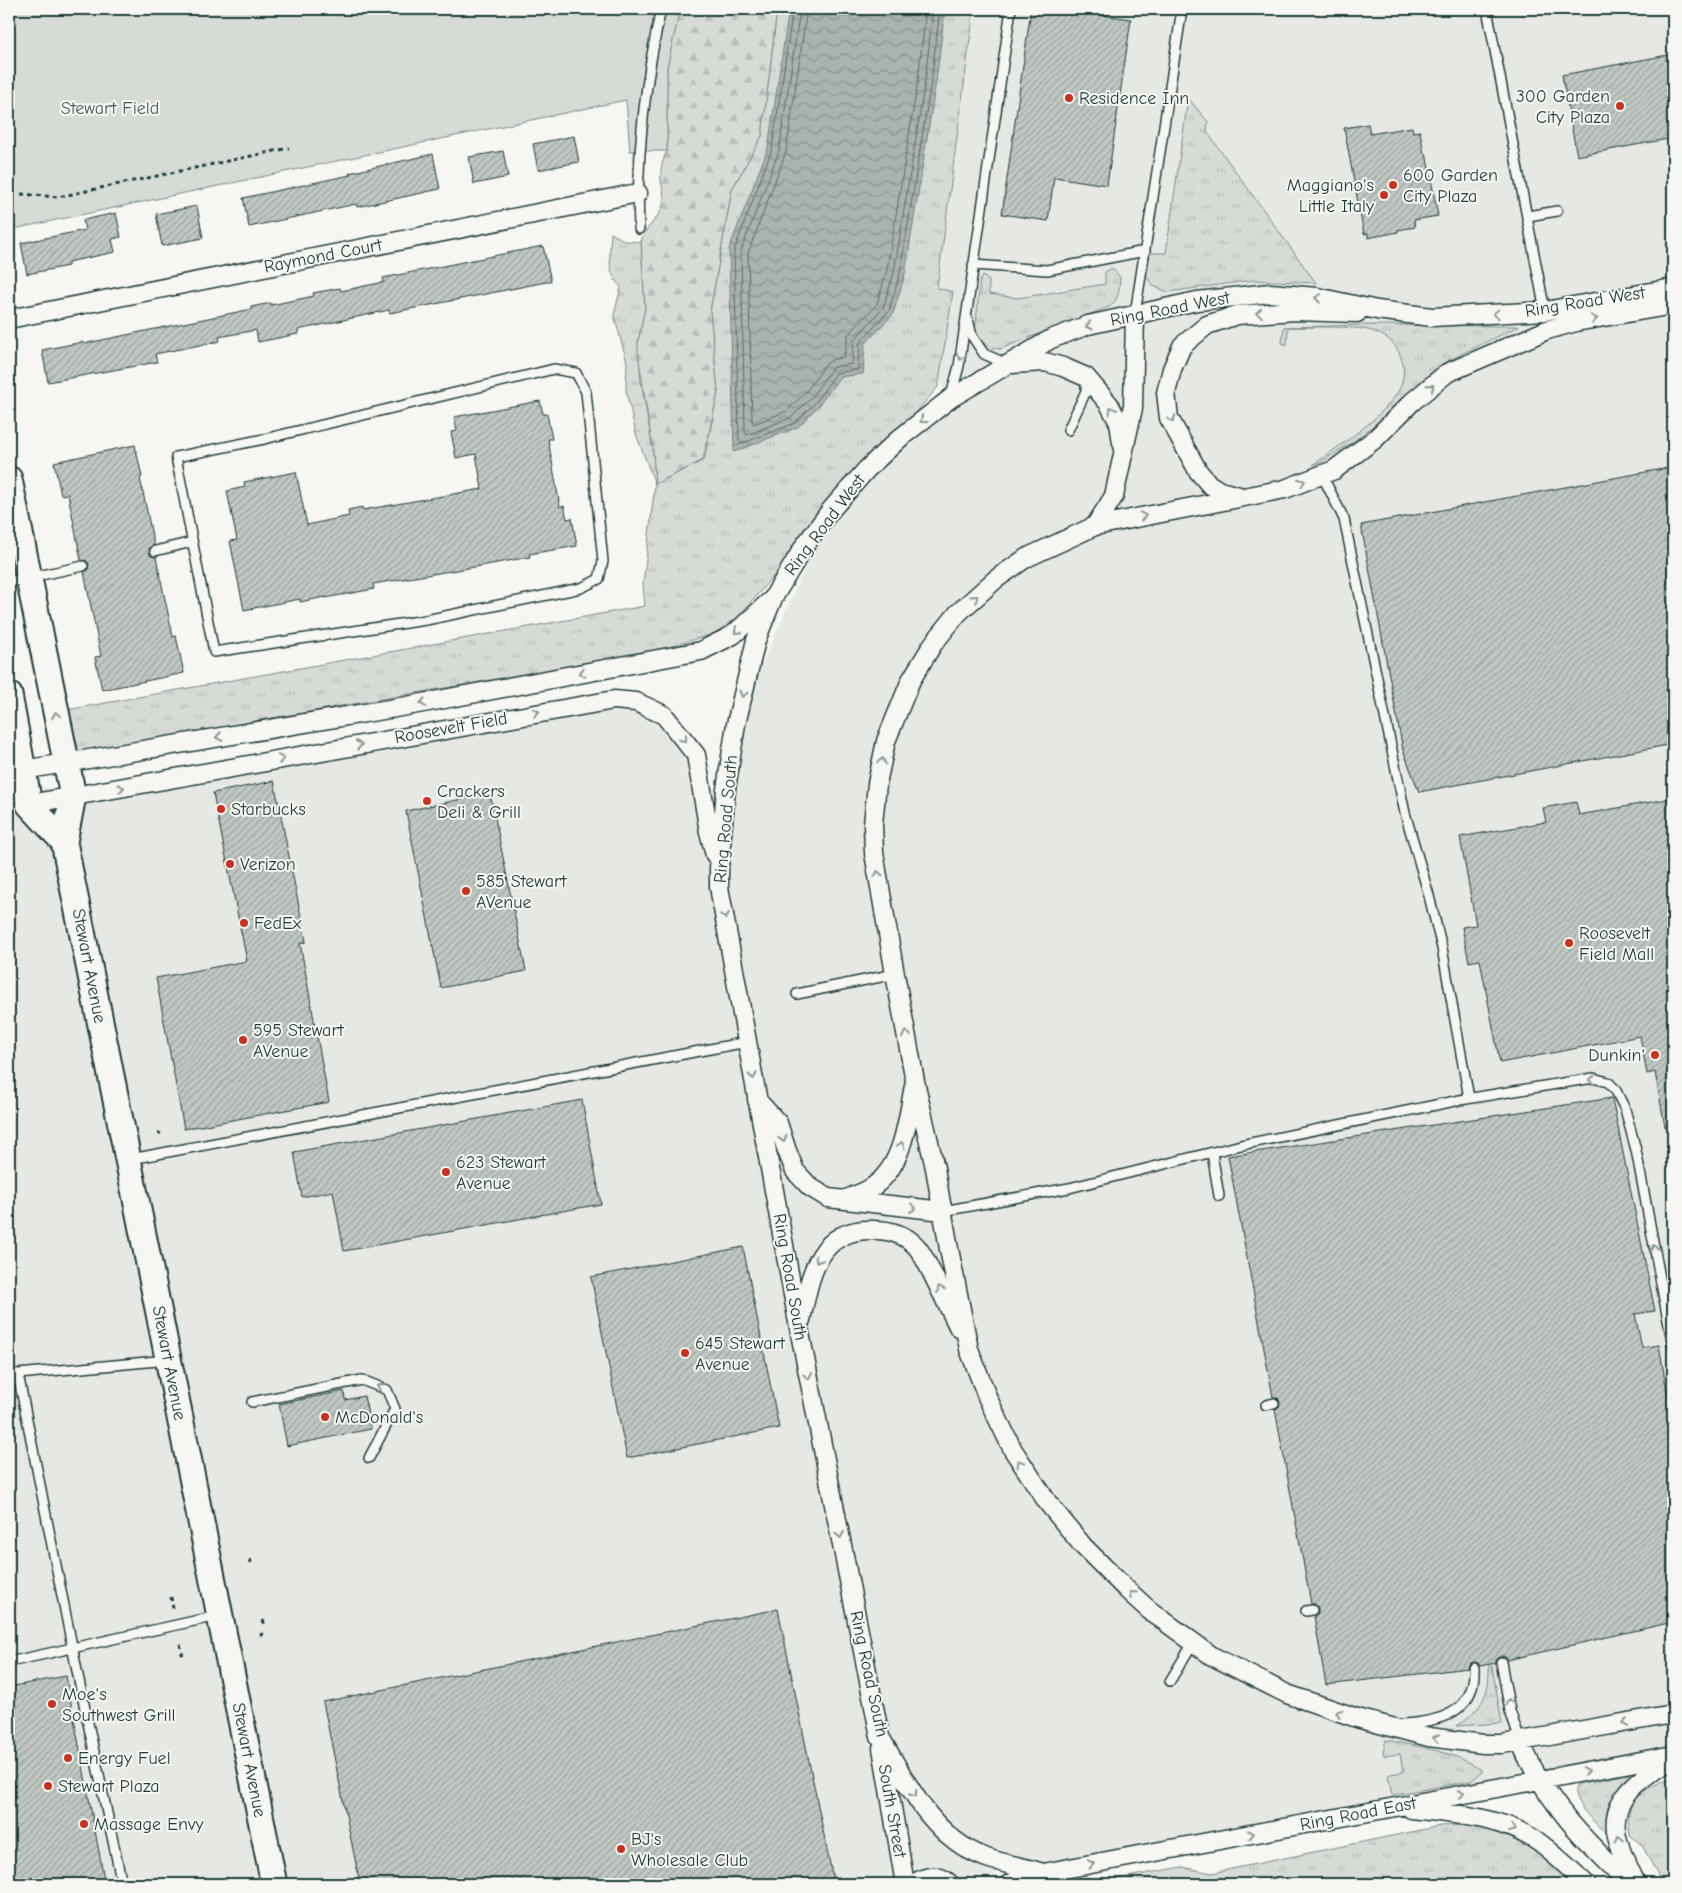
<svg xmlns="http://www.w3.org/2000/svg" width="1682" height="1893" font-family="'Comic Neue',sans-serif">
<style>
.built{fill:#e6e8e4}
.grass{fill:url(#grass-tufts);stroke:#7a8c85}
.forest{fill:url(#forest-firs);stroke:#7a8c85}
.green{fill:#d6dbd6;stroke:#7a8c85}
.water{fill:url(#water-waves);stroke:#72847d}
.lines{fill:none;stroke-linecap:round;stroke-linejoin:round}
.shore{stroke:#576c65;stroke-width:1}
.building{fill:url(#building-hatch);stroke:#1f3d34}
.lane-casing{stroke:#1f3d34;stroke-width:12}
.street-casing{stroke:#1f3d34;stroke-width:21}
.secondary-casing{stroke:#1f3d34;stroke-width:29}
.path{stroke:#1f3d34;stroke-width:3;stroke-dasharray:4 4;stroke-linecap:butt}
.lane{stroke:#f6f6f2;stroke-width:9}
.street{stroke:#f6f6f2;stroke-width:18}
.secondary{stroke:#f6f6f2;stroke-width:25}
.oneway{stroke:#8a9a93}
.poi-dot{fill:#c8321e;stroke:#f6f6f2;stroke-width:2}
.labels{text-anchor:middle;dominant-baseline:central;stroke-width:4;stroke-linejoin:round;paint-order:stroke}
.poi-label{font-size:18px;fill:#1f3d34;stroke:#f6f6f2;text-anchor:start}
.park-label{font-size:18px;fill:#445d54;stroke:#f6f6f2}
.street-label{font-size:18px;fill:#1f3d34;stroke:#f6f6f2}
</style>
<defs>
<pattern id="grass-tufts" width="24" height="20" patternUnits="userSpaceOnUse" patternTransform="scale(1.25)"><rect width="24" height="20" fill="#d6dbd6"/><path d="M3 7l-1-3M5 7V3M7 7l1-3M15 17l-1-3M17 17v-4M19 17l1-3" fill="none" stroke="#b7bdb8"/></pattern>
<pattern id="forest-firs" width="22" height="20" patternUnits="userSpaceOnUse" patternTransform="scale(1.25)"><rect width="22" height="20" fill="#d6dbd6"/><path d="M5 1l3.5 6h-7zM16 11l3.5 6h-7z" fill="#b7bdb8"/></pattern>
<pattern id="water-waves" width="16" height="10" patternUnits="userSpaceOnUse" patternTransform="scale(1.25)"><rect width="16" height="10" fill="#aab3ae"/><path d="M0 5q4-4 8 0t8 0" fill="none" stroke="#8a938e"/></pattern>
<pattern id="building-hatch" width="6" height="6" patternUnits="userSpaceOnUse" patternTransform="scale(1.25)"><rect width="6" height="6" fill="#c1c8c3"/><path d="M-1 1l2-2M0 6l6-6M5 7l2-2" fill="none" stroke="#9ca49f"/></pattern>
</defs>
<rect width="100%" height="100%" fill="#f6f6f2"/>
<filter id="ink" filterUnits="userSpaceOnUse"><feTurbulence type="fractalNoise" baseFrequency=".02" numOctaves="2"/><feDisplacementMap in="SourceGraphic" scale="10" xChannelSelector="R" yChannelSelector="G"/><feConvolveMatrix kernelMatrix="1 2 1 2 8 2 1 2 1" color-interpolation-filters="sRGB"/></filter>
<g filter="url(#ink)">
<path class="built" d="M974,9H1673V1755L1043,1873L991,1856L997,1884H9V781L97,798L619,706L643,713L687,753L716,856L736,724L830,511L950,398L919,349L937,289Z"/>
<path class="grass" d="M777,9H974L937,288L953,292L938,387L737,618L715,633L661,650L69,754L61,711L645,606L643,585L655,484L636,434L626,390L627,362L614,315L621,287C606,273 610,252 611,233L625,241L641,242L645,308L638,342L641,381L653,450L655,484L704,460L718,392L710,311L732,189L762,136Z
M1188,98L1208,122L1207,132L1316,283L1254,280L1168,292L1153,286L1145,275L1148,253H1166Z
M1112,268L1120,277C1119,289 1120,299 1109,307L1000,349L988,347L975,335L980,279L983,276L989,281V294L1018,298L1105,284V272Z
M1366,325L1519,326L1445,362L1423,379L1383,418L1354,441L1320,463L1313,465C1341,444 1381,420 1399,390C1404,381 1405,367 1401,357C1395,342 1387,336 1372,331C1353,325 1309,328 1288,327L1287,345L1282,343L1284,327Z
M1489,1661L1492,1666L1502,1723L1457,1726C1484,1707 1490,1694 1489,1661Z
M1386,1740C1418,1747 1456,1751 1483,1771L1471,1781L1392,1795L1388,1776L1390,1774L1403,1772L1400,1754L1385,1756L1383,1753Z
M1629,1774L1632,1775V1778L1609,1833H1606C1596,1824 1567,1799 1577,1784Z
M1673,1778V1884H1664L1660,1880L1643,1846L1630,1835L1628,1819L1632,1802L1644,1791L1662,1781Z
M1462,1825C1491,1829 1519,1838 1542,1856C1553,1864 1561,1875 1571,1884H1089L1182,1867L1212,1873L1440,1826Z"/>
<path class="forest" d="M680,9H777L762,136L732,189L710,311L718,392L703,460L655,484L653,450L638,354V342L645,308L641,242C644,227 659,220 663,205C666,193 661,188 661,178C660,169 663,159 667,151V67Z"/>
<path class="green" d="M9,9H680L667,67V151H630L626,100L9,230Z"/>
<path class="water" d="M789,9H945L936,82L905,274L893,314L865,344L863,374L840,377L819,405L798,427L734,452L729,249L768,148Z"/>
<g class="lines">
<path class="shore" d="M793,9L772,149L734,251L739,441L741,444L795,423L816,402L836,373L858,369L860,342L889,311L900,273L931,82L940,9
M800,9L779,151L741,251L745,432L747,435L792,417L811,398L832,368L838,366L852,364L854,340L883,308L894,272L925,81L933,9
M807,9L786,152L748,253L752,421L754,424L787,411L805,393L826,364L834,359L844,357L848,335L877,304L887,270L918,80L926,9"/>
</g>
<path class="building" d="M1031,9H1089L1088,13L1131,19L1107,185L1054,177L1048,221L1002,214Z
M1673,54V138L1577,156L1562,75Z
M1368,124L1370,134L1412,127L1413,132L1420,131L1424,154L1426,153L1438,216L1414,220L1415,227L1398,230V232L1368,238V233L1364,234L1344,128Z
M574,136L579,162L538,170L533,144Z
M503,151L508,177L474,184L469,157Z
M433,154L440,189L357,207L356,204L249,227L243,198L350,175L349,173Z
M197,206L203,238L162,246L156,214Z
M116,213L121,237L112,239L115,252L68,262V266L27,274L21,243L85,230L83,220Z
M543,246L551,281L390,313L389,310L298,330V334L258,342L256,330L219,337L220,341L155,354L157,362L48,382L42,350L83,342V344L179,324L252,309L251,307L271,303V305L314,296L313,293L340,288L341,291L384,282L383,278Z
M540,401L543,414H547L552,439H548L560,507L564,506L567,519L572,518L577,546L529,554L530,557L486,565L373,584L374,589L325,598V597L300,602V599L244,610L230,541L237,540L227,491L245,487L244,482L296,472L307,525L349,516L348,510L362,507L363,510L482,489L476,454L456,458L451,432L457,431L454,417Z
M135,445L142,477L140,478L154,545L150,547L149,552L151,556L156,557L173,637L176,636L184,673L102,690L95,657L101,656L84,572L88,570L89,565L87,561L81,560L68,494L61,495L54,462Z
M1673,467V744L1419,792L1403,750L1361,525Z
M274,781L306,942L300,943L329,1102L184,1129L156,978L247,961L213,793Z
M490,793L526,971L441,988L406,811Z
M1673,798V1126L1665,1127L1655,1072L1647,1074L1640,1036L1500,1063L1480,960L1469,962L1462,927L1476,925L1460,837L1546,822L1543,808L1576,802L1579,815Z
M1612,1098L1655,1311L1635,1314L1642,1348L1659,1345L1673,1425V1622L1507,1660L1504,1656H1499L1495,1659V1663L1480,1666L1478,1663L1474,1662L1469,1664L1468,1668L1326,1685L1314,1616L1318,1613V1608L1315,1604H1311L1275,1409L1279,1407L1280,1402L1278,1398L1273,1397L1228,1156Z
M582,1100L601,1204L344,1251L333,1191L302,1197L294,1152Z
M743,1247L779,1428L627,1458L591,1277Z
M344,1391L345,1400L364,1396L371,1429L287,1446L279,1404Z
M778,1609L834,1884H360L323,1702Z
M66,1676L105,1884H9V1687Z"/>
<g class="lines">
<defs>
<path id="lane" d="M1487,9L1545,311
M1528,216L1557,211
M639,229C636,155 645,82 661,9
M973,265L1047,270L1145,251
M1135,314L1182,9
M968,319L972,336L984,354L1007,364
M554,369L576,373L586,392L603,561L599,579L581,588L426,620L214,652L176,457L264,439Z
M951,396L959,366L1011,9
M1068,430L1086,391V379
M1322,475L1344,519L1405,813L1428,892L1442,948L1469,1098
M155,551L192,542
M9,582L83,566
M797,994L895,974
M1212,1153L1219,1196
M131,1159L747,1042
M943,1211L1069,1188L1241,1145L1460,1100L1593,1078L1608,1082L1615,1089L1625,1109L1636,1150L1673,1347
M9,1373L18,1374L168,1360
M18,1374L76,1666L122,1884
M252,1402L362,1380L387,1390L395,1409L369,1458
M1266,1405L1274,1403
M1306,1611L1312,1610
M9,1662L217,1616
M1501,1662L1510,1711L1520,1741
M1170,1681L1193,1643
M1402,1724C1439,1722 1476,1713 1474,1668"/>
<path id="street" d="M1673,305L1576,322L1547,330L1447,373L1412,402L1375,439L1334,470L1285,489L1095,526L1026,558L996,579L958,613L933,644L911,680L886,741L877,784L873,824L874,853L895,974L915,1081L935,1168L949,1249L969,1349L988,1399L1013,1450L1048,1503L1083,1546L1126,1589L1149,1610L1212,1656L1287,1694L1357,1718L1429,1737L1483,1744H1502L1544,1737L1673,1714
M9,319L638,193
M1012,364L1045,362L1063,367L1086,377L1109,404L1119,423L1122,443
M1239,496L1220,491L1209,484L1198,471L1169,418L1166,393L1172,369L1182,346L1207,325L1237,315L1295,311L1357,313
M1095,526L1114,496L1133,408L1135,314
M23,770L407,706L701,651L733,635L769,602
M29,804L614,700L636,702L664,715L696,755L709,832L715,855
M757,1100L778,1123L786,1148L795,1171L810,1187L828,1198L943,1211
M846,1199C854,1196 863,1193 871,1188C904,1167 907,1121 914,1086
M801,1320C810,1277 817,1227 875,1230C890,1230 906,1235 916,1246C923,1254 927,1264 932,1273C941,1291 950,1310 959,1328
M1520,1741C1545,1801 1584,1840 1630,1884
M882,1748L905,1884
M1411,1809C1454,1814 1500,1816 1537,1841C1555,1854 1570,1869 1586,1884
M1043,1873C1024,1867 1003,1864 984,1857C931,1836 907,1783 880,1737L799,1328L719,887V868L726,789L736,724L756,640L773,598L805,545L830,511L867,469L900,438L951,398L1051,339L1088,325L1197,301L1270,293L1317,297L1377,310L1432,317L1545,311L1673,288
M914,1884C925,1875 939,1874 950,1884
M1009,1884L1043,1873L1673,1755
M1636,1884C1630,1869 1621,1853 1617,1837C1608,1798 1642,1777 1670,1760"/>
<path id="secondary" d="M9,479L73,796L64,842L274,1884
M9,695L29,804L64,842"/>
</defs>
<use href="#lane" class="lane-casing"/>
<use href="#street" class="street-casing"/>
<use href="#secondary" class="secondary-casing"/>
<path class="path" d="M21,194L58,197L289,148
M159,1132L160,1135
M250,1559L252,1566
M171,1597L173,1608
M263,1620L265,1626
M260,1635L266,1633
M180,1644L182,1654L186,1652"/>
<use href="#lane" class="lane"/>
<use href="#street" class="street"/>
<use href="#secondary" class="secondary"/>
</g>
<defs><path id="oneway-chevron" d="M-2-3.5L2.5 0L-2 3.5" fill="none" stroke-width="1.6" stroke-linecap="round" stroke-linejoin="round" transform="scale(1.25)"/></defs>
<g class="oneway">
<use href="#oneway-chevron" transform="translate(1318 298) rotate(-171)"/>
<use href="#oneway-chevron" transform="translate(1259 313) rotate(175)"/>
<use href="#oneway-chevron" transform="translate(1496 314) rotate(177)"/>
<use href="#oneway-chevron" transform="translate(1594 319) rotate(-10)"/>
<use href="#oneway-chevron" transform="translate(1089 326) rotate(163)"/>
<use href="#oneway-chevron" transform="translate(961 357) rotate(98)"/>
<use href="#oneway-chevron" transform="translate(1431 387) rotate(-40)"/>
<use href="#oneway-chevron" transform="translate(1112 410) rotate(-121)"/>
<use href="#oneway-chevron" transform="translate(1172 419) rotate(69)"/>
<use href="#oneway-chevron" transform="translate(923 420) rotate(142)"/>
<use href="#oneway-chevron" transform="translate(1302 482) rotate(-21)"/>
<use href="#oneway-chevron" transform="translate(1143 516) rotate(-11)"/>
<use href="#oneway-chevron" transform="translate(975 598) rotate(-42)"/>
<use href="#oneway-chevron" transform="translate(737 631) rotate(139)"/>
<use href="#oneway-chevron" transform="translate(582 673) rotate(169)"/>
<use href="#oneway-chevron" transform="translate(743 694) rotate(104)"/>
<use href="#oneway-chevron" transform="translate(423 703) rotate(169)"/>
<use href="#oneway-chevron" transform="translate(536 712) rotate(-10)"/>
<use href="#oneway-chevron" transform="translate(56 715) rotate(-101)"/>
<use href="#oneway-chevron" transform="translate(219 737) rotate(170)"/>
<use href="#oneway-chevron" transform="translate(684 739) rotate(51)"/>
<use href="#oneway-chevron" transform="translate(359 745) rotate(-10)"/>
<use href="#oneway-chevron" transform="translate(281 759) rotate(-10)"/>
<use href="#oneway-chevron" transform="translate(882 761) rotate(-78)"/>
<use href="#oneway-chevron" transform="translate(121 788) rotate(-9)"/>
<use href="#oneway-chevron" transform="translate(878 874) rotate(-100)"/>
<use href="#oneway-chevron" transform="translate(725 916) rotate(80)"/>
<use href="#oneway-chevron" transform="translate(906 1034) rotate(-101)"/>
<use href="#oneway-chevron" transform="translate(753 1076) rotate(80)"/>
<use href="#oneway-chevron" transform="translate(1592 1080) rotate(-179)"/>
<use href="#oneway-chevron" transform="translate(783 1139) rotate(74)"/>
<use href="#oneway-chevron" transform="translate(901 1145) rotate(-74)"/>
<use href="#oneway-chevron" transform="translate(913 1208) rotate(6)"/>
<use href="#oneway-chevron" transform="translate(1654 1248) rotate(-101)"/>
<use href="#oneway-chevron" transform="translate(818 1260) rotate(122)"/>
<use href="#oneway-chevron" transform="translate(940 1289) rotate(-116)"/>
<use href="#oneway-chevron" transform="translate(808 1376) rotate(79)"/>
<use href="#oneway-chevron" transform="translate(380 1387) rotate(-156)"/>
<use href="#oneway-chevron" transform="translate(1020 1463) rotate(-121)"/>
<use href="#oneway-chevron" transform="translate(840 1535) rotate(79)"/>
<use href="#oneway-chevron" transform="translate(1132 1594) rotate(-138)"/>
<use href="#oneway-chevron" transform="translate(1509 1702) rotate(-100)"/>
<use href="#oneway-chevron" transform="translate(1339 1713) rotate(-162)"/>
<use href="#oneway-chevron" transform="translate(1625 1723) rotate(170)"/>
<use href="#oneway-chevron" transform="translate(1436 1738) rotate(-169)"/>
<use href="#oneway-chevron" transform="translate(1586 1771) rotate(-10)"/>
<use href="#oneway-chevron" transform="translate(914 1794) rotate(57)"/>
<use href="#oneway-chevron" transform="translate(1461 1794) rotate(-11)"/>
<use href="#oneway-chevron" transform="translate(1512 1829) rotate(22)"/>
<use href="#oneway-chevron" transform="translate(1251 1834) rotate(-11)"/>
<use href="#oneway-chevron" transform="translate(1619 1839) rotate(-105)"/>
<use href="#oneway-chevron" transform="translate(1091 1864) rotate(-11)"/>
</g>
</g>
<g class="poi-dot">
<circle cx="1069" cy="98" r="5"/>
<circle cx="1620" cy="106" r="5"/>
<circle cx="1393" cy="185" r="5"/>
<circle cx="1384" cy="195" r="5"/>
<circle cx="427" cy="801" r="5"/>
<circle cx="221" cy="809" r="5"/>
<circle cx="230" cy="864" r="5"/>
<circle cx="466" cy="891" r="5"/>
<circle cx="244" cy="923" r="5"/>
<circle cx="1569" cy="943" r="5"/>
<circle cx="243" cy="1040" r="5"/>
<circle cx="1655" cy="1055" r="5"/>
<circle cx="446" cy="1172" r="5"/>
<circle cx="685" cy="1353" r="5"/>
<circle cx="325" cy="1417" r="5"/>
<circle cx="52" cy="1704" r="5"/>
<circle cx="68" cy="1758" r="5"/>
<circle cx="48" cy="1786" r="5"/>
<circle cx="84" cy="1824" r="5"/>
<circle cx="621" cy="1849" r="5"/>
</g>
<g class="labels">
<g class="poi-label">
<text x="1610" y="96" text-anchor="end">300 Garden<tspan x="1610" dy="21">City Plaza</tspan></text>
<text x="1079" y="98">Residence Inn</text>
<text x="1403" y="175">600 Garden<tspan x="1403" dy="21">City Plaza</tspan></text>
<text x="1374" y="185" text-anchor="end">Maggiano's<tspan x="1374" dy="21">Little Italy</tspan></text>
<text x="437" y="791">Crackers<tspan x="437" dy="21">Deli &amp; Grill</tspan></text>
<text x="231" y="809">Starbucks</text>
<text x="240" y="864">Verizon</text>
<text x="476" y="881">585 Stewart<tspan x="476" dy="21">AVenue</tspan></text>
<text x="254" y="923">FedEx</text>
<text x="1579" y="933">Roosevelt<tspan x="1579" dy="21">Field Mall</tspan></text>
<text x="253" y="1030">595 Stewart<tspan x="253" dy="21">AVenue</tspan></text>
<text x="1645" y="1055" text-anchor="end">Dunkin'</text>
<text x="456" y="1162">623 Stewart<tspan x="456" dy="21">Avenue</tspan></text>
<text x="695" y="1343">645 Stewart<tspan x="695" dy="21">Avenue</tspan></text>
<text x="335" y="1417">McDonald's</text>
<text x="62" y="1694">Moe's<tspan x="62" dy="21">Southwest Grill</tspan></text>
<text x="78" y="1758">Energy Fuel</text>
<text x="58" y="1786">Stewart Plaza</text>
<text x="94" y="1824">Massage Envy</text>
<text x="631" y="1839">BJ's<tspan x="631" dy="21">Wholesale Club</tspan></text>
</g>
<g class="park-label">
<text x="110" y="108">Stewart Field</text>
</g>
<g class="street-label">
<text transform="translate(323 256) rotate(-11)">Raymond Court</text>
<text transform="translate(1585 302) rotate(-9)">Ring Road West</text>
<text transform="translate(1170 309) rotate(-11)">Ring Road West</text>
<text transform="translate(825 525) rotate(-53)">Ring Road West</text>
<text transform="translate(451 728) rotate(-10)">Roosevelt Field</text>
<text transform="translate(726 819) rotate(-85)">Ring Road South</text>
<text transform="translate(89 966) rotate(79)">Stewart Avenue</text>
<text transform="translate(790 1277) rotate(80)">Ring Road South</text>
<text transform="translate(169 1363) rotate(79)">Stewart Avenue</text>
<text transform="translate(869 1674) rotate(78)">Ring Road South</text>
<text transform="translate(249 1760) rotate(79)">Stewart Avenue</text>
<text transform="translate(892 1811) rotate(80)">South Street</text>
<text transform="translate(1358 1814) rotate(-11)">Ring Road East</text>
</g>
</g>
<rect width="1682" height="1893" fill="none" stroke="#f6f6f2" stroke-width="30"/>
<rect x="15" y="15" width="1652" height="1863" fill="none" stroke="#1f3d34" stroke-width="2" filter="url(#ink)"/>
</svg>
